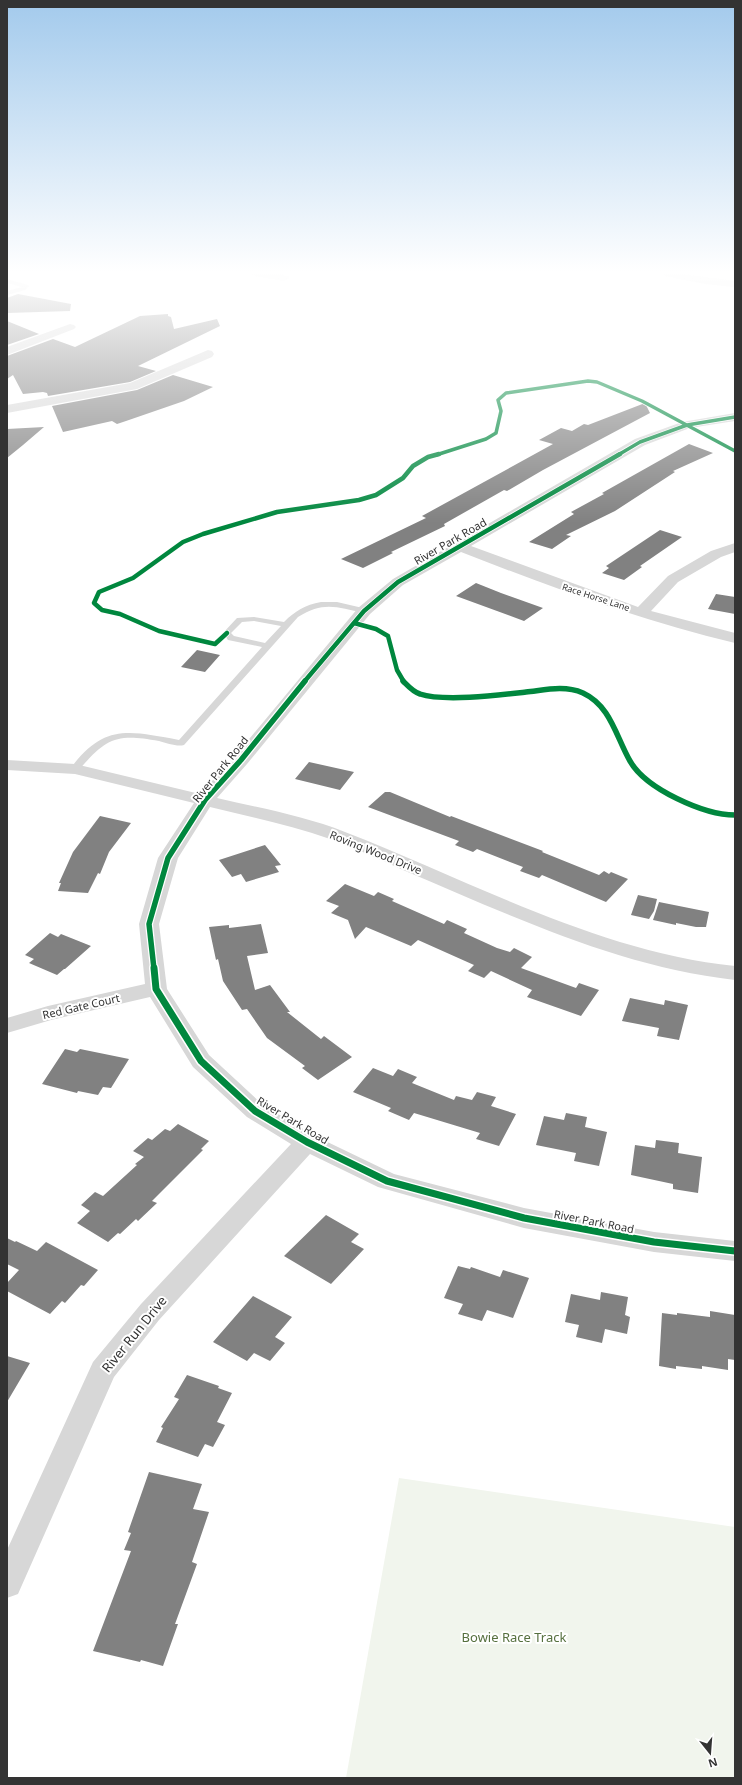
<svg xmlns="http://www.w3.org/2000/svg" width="742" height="1785" font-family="'Noto Sans',sans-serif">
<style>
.green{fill:#f1f5ed}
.building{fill:#818181}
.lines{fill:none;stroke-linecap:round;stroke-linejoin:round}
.lane{fill:#d7d7d7;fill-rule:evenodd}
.street{fill:#d7d7d7;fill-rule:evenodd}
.cycleway-far3-casing{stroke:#fff;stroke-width:5}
.cycleway-far2-casing{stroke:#fff;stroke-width:6}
.cycleway-far1-casing{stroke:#fff;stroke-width:8}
.cycleway-casing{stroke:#fff;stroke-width:10}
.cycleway-far3{stroke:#00873e;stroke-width:3.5}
.cycleway-far2{stroke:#00873e;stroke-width:4.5}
.cycleway-far1{stroke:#00873e;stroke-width:5.5}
.cycleway{stroke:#00873e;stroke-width:7}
.labels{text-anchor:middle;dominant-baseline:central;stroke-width:4;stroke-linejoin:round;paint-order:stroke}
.far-street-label{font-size:9px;fill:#333;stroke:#fff}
.street-label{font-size:11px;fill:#333;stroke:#fff}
.near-street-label{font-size:13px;fill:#333;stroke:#fff}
.near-park-label{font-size:13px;fill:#56703f;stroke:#fff}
</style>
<rect width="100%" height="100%" fill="#fff"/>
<path class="green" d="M399,1478L735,1527V1778H346Z"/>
<path class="building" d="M18,294L71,304L70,311L7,313V298Z
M168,314V316L171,317L174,329L217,319L220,326L138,366L156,371L130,382L48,396L47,393L43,392L23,394L13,375L7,379V356L53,339L75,347L140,316Z
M7,321L39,334L7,345Z
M173,375L213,387L184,401L126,421L117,424L112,421L63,432L52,406L137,390Z
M645,403L650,413L543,470L507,491L504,490L444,524L445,526L391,552L393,553L363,568L341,559L426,518L422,516L553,444L539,440L561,428L572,431L584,424L588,425Z
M44,427L23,445L7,458V429Z
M689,444L713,453L673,471L675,472L615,511L566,535L571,536L552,549L529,542L574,514L571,512L604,494L602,493Z
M660,530L682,537L640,566L642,567L624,580L602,573L609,568L606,566Z
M476,583L501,593L543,608L524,621L456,596Z
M716,594L735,597V614L708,609Z
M197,650L220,655L205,672L181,667Z
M309,762L354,772L340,790L295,779Z
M385,792H390L450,817L451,816L543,851L542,852L599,875L604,871L609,874L611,872L628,879L606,902L542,875L539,878L520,871L523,867L477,849L473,852L455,845L459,841L368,807Z
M100,816L131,823L109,852L100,874L98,873L88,893L58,891L61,883H59L73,852Z
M265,845L281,865L275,866L279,872L246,882L241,874L232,877L219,860Z
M345,884L374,896L378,892L394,899L392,901L444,924L447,920L467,929L464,933L497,948L510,952L514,948L532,957L521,968L576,988L579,983L599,990L581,1016L527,997L532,990L491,971L484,978L468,971L474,965L418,940L411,946L366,927L355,939L348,920L331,913L339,906L326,901Z
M638,895L657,899L654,911L649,919L631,915Z
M659,902L709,912L706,927H696L676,923V925L653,920Z
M261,924L268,953L247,956L255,990L270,985L290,1012H287L321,1039L324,1036L352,1057L318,1080L302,1068L305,1066L267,1038L247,1009L242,1010L223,981L218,959L216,960L209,927L229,925V928Z
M50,933L58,937L61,934L91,946L65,969H64L57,975L29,963L34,959L25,955Z
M630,998L664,1005L665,1000L688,1005L679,1040L657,1036L659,1028L622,1021Z
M65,1049L77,1052L80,1049L129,1059L111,1088L103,1087L98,1095L78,1091L77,1093L42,1084Z
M373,1068L393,1076L398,1069L417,1077L412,1083L454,1100L456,1096L472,1100L477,1092L496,1097L491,1106L516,1114L499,1146L476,1139L480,1133L414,1113L409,1120L388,1111L391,1108L353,1092Z
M566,1113L587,1117L585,1127L607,1132L599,1166L574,1161L576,1153L536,1145L544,1116L564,1120Z
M178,1124L209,1141L201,1149L203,1150L152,1201L157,1203L138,1221L136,1219L120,1234L118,1233L108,1242L77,1223L90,1211L81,1205L95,1192L103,1196L137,1165L135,1164L144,1157L133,1151L148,1138L152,1140L165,1129L170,1131Z
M656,1140L679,1143L678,1153L702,1157L698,1193L673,1189V1184L631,1175L635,1145L655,1148Z
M326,1215L359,1234L351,1242L364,1249L331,1284L284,1256Z
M7,1238L15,1242L16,1241L37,1251L46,1242L98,1270L84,1286L81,1285L65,1303L62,1301L50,1314L7,1291V1283L19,1270L7,1264Z
M458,1266L470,1269L471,1267L500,1277L503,1270L529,1278L513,1318L487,1310L482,1321L458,1314L463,1304L444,1298Z
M601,1292L628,1297L625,1315L630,1317L627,1334L605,1329L602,1343L576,1337L579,1325L565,1322L571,1294L600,1300Z
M253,1296L292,1317L275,1337L285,1343L270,1361L254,1353L247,1361L213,1342Z
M710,1311L735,1315V1360L728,1359V1370L702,1366V1369L676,1366V1369L659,1366L662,1313L677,1315V1313L710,1317Z
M7,1356L30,1363L7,1402Z
M187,1375L219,1386L218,1388L232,1393L217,1422L225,1425L213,1447L205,1444L198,1457L156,1442L163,1428L161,1427L179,1399L174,1397Z
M149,1472L202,1484L193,1509L209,1512L192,1562L197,1564L175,1624H178L163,1666L141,1660L140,1662L93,1651L131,1551L124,1550L131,1533L128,1532Z"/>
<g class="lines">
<path class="lane" d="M7,279L28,285L29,286L25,290L7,295V291L22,287L7,283Z
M321,602H337L367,609L368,611L364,613C337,607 323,601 298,617L184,745C177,747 167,743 159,741C116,733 106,738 78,771L75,772L70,769C104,723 129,731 179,740L262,647L228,640L223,633L237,618L254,617L284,622C295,611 305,605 321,602ZM254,621L281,626L265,643L234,636L231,633L242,622Z"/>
<path class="street" d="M250,273H274L288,276L289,278L284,281L255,276Z
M660,273C685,273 710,278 735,281V287L705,284L665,276Z
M70,324L74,325L76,327L74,329L7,355V347Z
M208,350L212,351L214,354L212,357L137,389L7,413V405L130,383Z
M735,413V421L690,428L645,445L471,546L638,607L668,576L711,551L735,543V552L721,557L678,582L651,611L735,633V643C641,621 551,587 461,552L403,585L370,614L247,764L217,798C260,808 305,816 345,832C471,881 599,952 735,966V980C618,967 510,915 403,870C379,859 355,848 330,839C291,825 250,817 210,807L178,858L159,924L167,989L209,1055L263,1105L315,1136L394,1174L524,1208L654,1232L735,1241V1261L654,1252L524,1228L378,1187L310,1154L159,1320L114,1377L18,1594L7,1598V1550L93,1362L141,1304L291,1144L247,1117L193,1067L150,997L51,1020L7,1033V1018L48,1006L145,984L139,924L158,858L194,803L75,774L7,770V760L75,764L200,794L235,756L358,608L393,579L635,439L682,422Z"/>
<defs>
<path id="cycleway-far3" d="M436,455L486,439L496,433L501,411L498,400L506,393L588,381L597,382L642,401L735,451
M618,455L640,442L687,425L735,417"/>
<path id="cycleway-far2" d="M354,623L376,629L388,636L397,670L404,682
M227,633L215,644L159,631L120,614L102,610L94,603L99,592L133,578L183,542L203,534L277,512L359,500L376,495L403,478L413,466L428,457L439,454
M304,682L364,611L398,582L620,454"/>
<path id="cycleway-far1" d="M403,681C408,686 413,692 420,694C444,702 500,695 526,692C545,690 564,685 583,693C611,706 616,737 630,761C646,789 704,815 735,815
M154,969L149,924L168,858L205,800L241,760L305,681"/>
<path id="cycleway" d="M154,968L156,989L201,1061L255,1111L307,1142L387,1181L524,1218L654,1242L735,1251"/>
</defs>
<use href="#cycleway-far3" class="cycleway-far3-casing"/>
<use href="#cycleway-far2" class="cycleway-far2-casing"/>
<use href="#cycleway-far1" class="cycleway-far1-casing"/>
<use href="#cycleway" class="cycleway-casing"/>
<use href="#cycleway-far3" class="cycleway-far3"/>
<use href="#cycleway-far2" class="cycleway-far2"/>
<use href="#cycleway-far1" class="cycleway-far1"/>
<use href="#cycleway" class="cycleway"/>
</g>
<linearGradient id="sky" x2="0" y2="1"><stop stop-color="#a3caec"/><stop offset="0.52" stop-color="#fff"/><stop offset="1" stop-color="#fff" stop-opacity="0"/></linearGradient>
<rect width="742" height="523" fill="url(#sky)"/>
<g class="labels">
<g class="far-street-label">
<text transform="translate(596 597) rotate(18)">Race Horse Lane</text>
</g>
<g class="street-label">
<text transform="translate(450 541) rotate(-30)">River Park Road</text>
<text transform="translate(220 769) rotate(-51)">River Park Road</text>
<text transform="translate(376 852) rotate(22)">Roving Wood Drive</text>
<text transform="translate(81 1006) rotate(-13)">Red Gate Court</text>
<text transform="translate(293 1120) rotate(31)">River Park Road</text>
<text transform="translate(594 1221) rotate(11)">River Park Road</text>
</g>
<g class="near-street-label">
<text transform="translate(134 1334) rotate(-51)">River Run Drive</text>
</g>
<g class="near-park-label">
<text x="514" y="1637">Bowie Race Track</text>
</g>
</g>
<rect width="742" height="1785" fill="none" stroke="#333333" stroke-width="16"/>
<g transform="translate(710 1753) rotate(163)" stroke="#ffffff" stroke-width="3" paint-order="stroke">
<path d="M0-3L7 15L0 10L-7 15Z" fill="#333333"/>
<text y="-6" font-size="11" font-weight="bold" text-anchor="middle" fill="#333333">N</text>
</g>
</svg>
